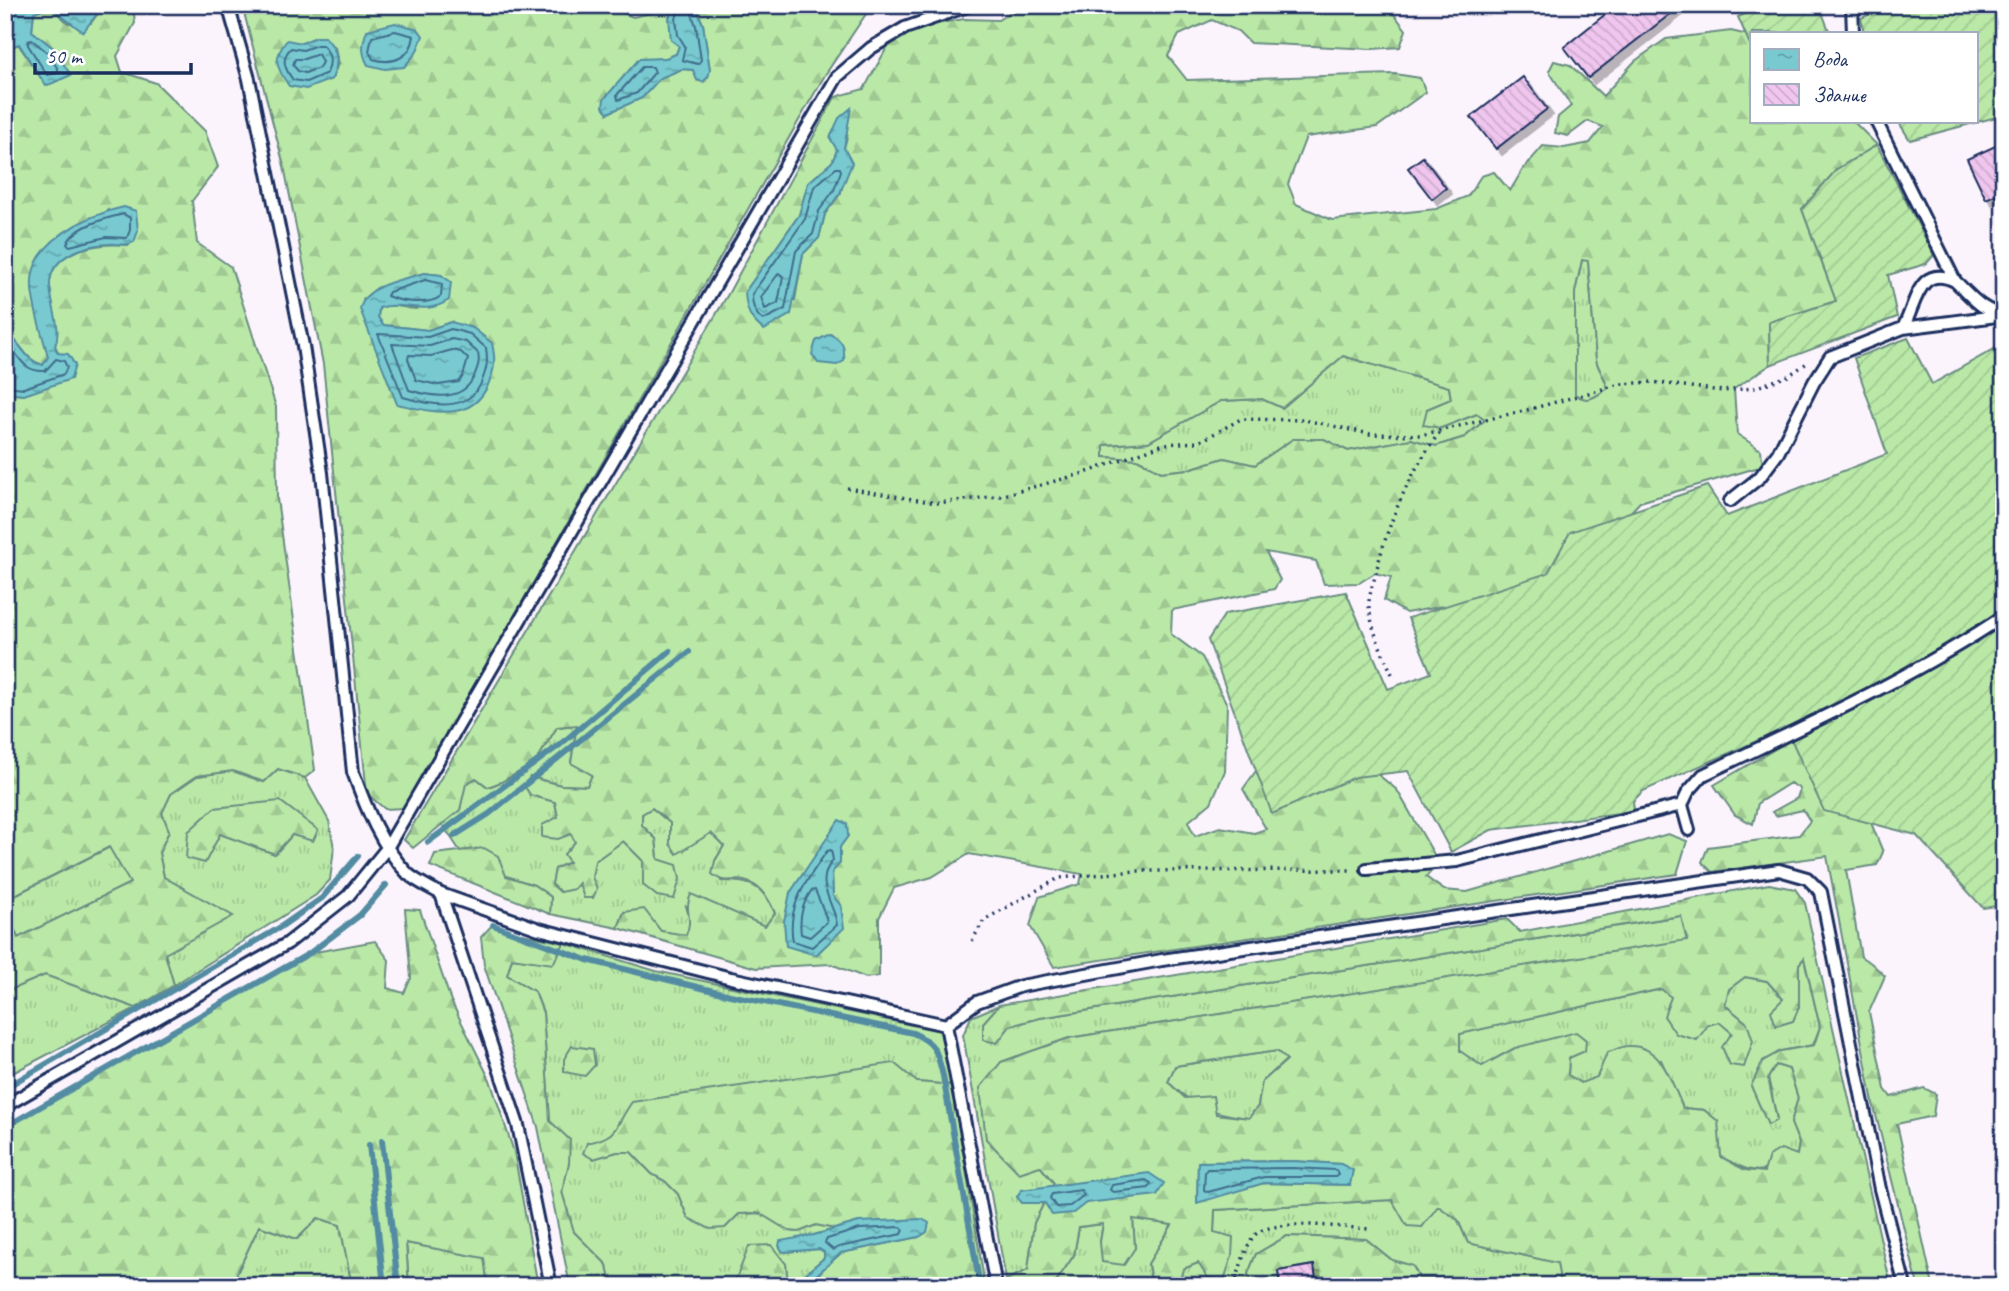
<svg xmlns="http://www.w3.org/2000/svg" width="2009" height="1291" font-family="Caveat,sans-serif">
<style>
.grass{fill:url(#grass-tufts);stroke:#6a8c82;stroke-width:2;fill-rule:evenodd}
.forest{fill:url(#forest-firs);stroke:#6a8c82;stroke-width:2;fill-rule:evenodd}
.garden{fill:url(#garden-furrows);stroke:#6a8c82;stroke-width:2}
.water{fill:url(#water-ripples);stroke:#538ca2;stroke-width:2}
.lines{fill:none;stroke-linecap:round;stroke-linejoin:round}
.shore{stroke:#406d8c;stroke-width:2}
.stream{stroke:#538ca2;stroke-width:6}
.building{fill:url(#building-back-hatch);stroke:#1b2f5e;stroke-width:2;filter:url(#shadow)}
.lane-casing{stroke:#1b2f5e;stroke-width:16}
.path{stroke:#1b2f5e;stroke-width:3.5;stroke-dasharray:2 5;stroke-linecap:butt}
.lane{stroke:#fff;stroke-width:10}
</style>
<defs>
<pattern id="grass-tufts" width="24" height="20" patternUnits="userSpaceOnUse" patternTransform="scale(1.75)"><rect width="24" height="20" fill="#bae9a7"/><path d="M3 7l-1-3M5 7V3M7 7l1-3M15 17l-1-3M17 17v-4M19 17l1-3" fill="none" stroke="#9fc892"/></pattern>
<pattern id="forest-firs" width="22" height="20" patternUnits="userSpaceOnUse" patternTransform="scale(1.75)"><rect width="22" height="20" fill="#bae9a7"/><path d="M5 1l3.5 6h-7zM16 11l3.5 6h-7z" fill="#9fc892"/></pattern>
<pattern id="garden-furrows" width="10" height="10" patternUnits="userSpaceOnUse" patternTransform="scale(1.75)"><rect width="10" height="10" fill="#bae9a7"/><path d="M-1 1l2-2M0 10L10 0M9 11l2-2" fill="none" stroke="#9fc892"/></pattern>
<pattern id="water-ripples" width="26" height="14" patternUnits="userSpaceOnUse" patternTransform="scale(1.75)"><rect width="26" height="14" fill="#78cad0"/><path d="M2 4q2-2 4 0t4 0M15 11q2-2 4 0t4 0" fill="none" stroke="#62a4ac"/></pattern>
<pattern id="building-back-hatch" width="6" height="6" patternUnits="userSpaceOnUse" patternTransform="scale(1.75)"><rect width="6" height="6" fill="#f0c6ee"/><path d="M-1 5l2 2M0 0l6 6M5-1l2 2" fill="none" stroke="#cdaace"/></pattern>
<filter id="shadow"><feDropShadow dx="6" dy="6" stdDeviation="0" flood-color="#0004"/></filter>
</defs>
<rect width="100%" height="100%" fill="#fcf4fc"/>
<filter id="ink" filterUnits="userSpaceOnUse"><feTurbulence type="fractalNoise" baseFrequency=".0143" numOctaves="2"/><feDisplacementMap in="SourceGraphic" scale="14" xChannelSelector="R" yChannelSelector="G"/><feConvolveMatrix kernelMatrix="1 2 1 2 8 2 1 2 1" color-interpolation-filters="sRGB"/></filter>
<g filter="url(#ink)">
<path class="grass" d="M1582,260H1588L1596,359C1598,370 1607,378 1607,389C1595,397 1588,404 1575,394V292Z
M1343,356L1449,387L1451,399L1427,409L1441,428L1477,414L1485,420L1465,437L1436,446L1411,439L1348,451L1324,439H1293L1255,465L1224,458L1189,469L1161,472L1137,459L1104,457V445L1148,442L1221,401L1262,399L1282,408Z
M577,725L571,762L593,775L587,786L561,785L530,777V795L555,802L558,817L571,833L575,842L569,862L555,869L552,885L561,892L592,877L595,861L623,841L643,861L658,859L656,839L642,826V814L652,808L670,823V844L711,833L724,846L715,861L721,881C751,881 763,885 775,913L765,926L745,918L686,906L691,923L686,936L661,931L624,912L618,928L550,914L551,897L534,885L506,876C494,848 489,847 460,851L442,824L460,810L465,784L476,778L488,787L501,782L535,763L557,727Z
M278,769L305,778L329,821L334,848L330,880L316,895L174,985L165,954L164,877L159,853L169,831L162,813L171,793L197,776L233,771L264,782ZM317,830L292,835L275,854L220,834Z
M110,847L131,883L18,938L5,908V900Z
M1681,916L1687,941L1069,1038L1001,1062L1040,1166L1054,1183L1034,1223L1028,1270L1006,1280L963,1035L971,1017L999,1005L983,1023L997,1043L1010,1026L1040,1018Z
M564,943L656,971L940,1031L952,1085L917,1082L619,1121C613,1139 604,1139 587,1143L593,1159L617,1152H631L652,1174L665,1181L678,1194L688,1218L725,1228L739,1214L760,1213L789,1231L799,1232L816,1225L835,1229L814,1235L784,1252L820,1249L824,1252V1258L791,1286H788L786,1264L736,1279L737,1286H611L607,1265L574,1232L562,1192L569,1163L550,1121L543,1012L535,992L507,975L512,958L552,963Z
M1804,958L1820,1027L1813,1045L1781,1051L1763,1061L1777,1119L1768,1078L1776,1065L1789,1069L1798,1098L1791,1123L1799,1143L1797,1155C1759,1174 1759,1177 1721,1157L1717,1121L1704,1110L1683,1108L1661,1060L1581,1083L1568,1075L1569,1057L1515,1048L1482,1066L1460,1052L1459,1034L1662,989L1708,1025L1719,1021L1732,1033L1747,1023L1725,1005L1729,989L1745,977L1767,981L1783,999L1776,1026L1793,1021L1799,1007V964Z
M45,975L136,1008L5,1077V992Z
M1277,1051L1287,1059L1262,1082L1258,1106L1249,1118C1212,1113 1195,1108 1168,1082L1175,1066Z
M1392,1200L1422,1227L1438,1205L1458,1220L1468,1243L1558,1263L1561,1286H1487L1485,1278H1419L1413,1266L1392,1260L1366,1239L1287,1236L1256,1254L1248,1274L1254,1286H1178L1183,1269L1198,1263L1214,1232L1215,1210Z
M318,1218L340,1225L352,1286H231L259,1226L297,1239Z
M1133,1218L1172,1225L1148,1264L1152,1286H1053L1074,1255L1079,1227L1103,1224L1100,1242L1135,1248Z
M406,1243L485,1258L488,1286H409Z"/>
<path class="forest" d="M104,5H133L135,23L117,56L122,72L156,83L205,131L218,167L192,201L197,243L231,267L276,407L277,499L315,770L305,778L278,769L264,782L233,771L197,776L171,794L162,813L169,831L159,853L164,877L233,916L165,954L174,985L136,1008L45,975L5,992V908L18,938L130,883L109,847L5,900V393L24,395L58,353L55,345C60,333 55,326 54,314C52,304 49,290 50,281C55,247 101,243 128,245L108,210L32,289L48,357L43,365C22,359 22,340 5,334V50L18,44L46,85L70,75L52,47L32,31L34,12L50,6L68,23H91Z
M242,5H569L575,13L587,12L603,5L633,17L651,13L653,5H674L669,18L679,46L676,54L666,58L639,60L608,113L642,98L660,78L682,69L693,70L697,80L703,82L708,77L710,70L703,24L695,5H872L825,75L404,808L385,809L367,794L323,364L284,166ZM316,37L335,47L338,64L332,79L302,43ZM424,273L441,275L416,309L388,305L379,308L378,317L383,325L428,330L451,322L397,403L363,299L377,288Z
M1022,5H1387L1406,30L1400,47L1372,49L1250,43L1238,31L1212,20L1179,35L1168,56L1187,80L1395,74L1420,78L1426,92L1377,127L1306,137L1288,184L1296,204L1332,220L1436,209L1468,196L1481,176L1494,172L1510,191L1523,169L1543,146L1564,148L1590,143L1603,127L1588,121L1568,136L1555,133L1558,117L1571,106L1549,71L1554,61L1570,65L1603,96L1635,61L1666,39L1731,31L1752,36V121H1853L1877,145L1837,169L1802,209L1836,301L1769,322L1770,365L1734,389L1737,434L1761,450L1763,466L1640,502L1624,519L1634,571L1450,630L1444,606L1406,613L1384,600L1391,577L1375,573L1359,583L1324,584L1316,561L1266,552L1280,580L1274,589L1172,610L1171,634L1202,657L1227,704L1225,771L1211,803L1188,822L1195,836L1220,827L1254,833L1266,829L1243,789L1263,761L1334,739L1397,790L1439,863L1426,877L1444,890L1467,892L1668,834L1687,841L1677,874L1054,967L1030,926L1039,897L1080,884L1082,874L969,854L932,877L894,888L879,918V976L866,978L831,964L756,968L618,928L624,912L644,909L661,931L686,935C694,916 683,913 691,894L765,926L775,913C769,899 761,885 744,881C729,878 726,885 712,874L715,861L724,846L711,833L677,854L670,844V823L652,808L642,814V825L656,839L658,859L677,865L680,879L674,899L657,896L643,885V861L623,841L595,861L592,877L597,889L593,898H584L579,883L574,889L560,892L552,884L555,869L569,862L564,854L575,842L571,834L558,839L542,837V825L558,817L555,802L530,795L524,785L530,777L561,785L587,786L592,775L571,763L577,725L557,727L535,763L501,782L488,787L476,778L466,784L460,810L413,848L404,840L727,296L835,97L864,89L890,42L924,26L964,19L998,20ZM848,134L844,148L841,193L825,214L819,238L803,254L795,300L745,292L799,215L808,183L833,161L837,150ZM1582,260L1588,261L1596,359C1598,371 1607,378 1607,389C1595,397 1587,404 1575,394V292ZM1343,356L1449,387L1451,399L1427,409L1423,425L1441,428L1477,414L1485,420L1465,437L1436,446L1411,439L1348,451L1324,439H1293L1255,465L1224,458L1189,469L1161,472L1137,459L1104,457V445L1148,442L1221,401L1262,399L1282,408ZM848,836L840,847V863L832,872L833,896L841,906L790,893Z
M1792,739L1849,769L1883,852L1877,865L1846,870L1861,957L1871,963L1885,976L1869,1012L1885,1089L1891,1097L1924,1088L1936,1094L1933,1116L1897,1124L1933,1286H1918L1873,1103L1827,856L1712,872L1702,862L1708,847L1799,835L1810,821L1803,810L1776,816L1772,812L1797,798L1800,789L1790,783L1758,803L1753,824L1735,815L1714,785Z
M280,801L318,830L313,841L292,835L275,854L220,834L205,863L186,858L188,832L214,808Z
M484,848L498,856L506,876L534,885L551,897L550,914L430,866L435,854Z
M1769,884L1795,889L1805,903L1891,1286H1561L1557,1263L1468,1243L1458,1220L1438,1206L1422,1227L1407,1226L1392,1200L1215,1210L1214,1232L1233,1237L1232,1256L1224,1280L1208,1278L1198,1263L1183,1269L1178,1286H1152L1148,1264L1172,1225L1133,1219L1135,1248L1124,1265L1102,1262L1100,1242L1103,1224L1079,1227L1074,1255L1053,1286H1007L1006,1280L1028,1270L1034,1223L1054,1183L1040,1166L1019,1173L986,1139L980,1088L1001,1062L1069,1038L1687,940L1681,916L1040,1018L1010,1026L997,1043L983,1040V1023L999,1005L1507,919L1520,932ZM1804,958L1820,1027L1814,1045L1781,1051L1763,1061L1751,1086L1768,1125L1777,1120L1768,1078L1776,1065L1789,1069L1798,1098L1791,1123L1799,1143L1797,1155L1781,1149L1769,1156L1764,1172L1745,1170L1721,1157L1718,1121L1704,1110L1683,1108C1672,1083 1662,1044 1628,1046C1621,1046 1613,1051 1607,1053L1597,1077L1581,1083L1568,1075L1569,1058L1585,1051L1586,1040L1576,1032L1515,1048L1482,1066L1460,1051V1034L1661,989L1671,997L1664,1016L1676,1034L1697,1040L1708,1025L1719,1022L1732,1033L1722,1047L1730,1065L1744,1067L1753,1041L1747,1023L1725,1005L1729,989L1745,977L1767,981L1783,999L1771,1011L1776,1026L1793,1021L1799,1007V964ZM1277,1051L1287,1060L1262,1082L1258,1106L1249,1118L1216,1114L1213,1096L1185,1098L1168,1082L1175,1066ZM1293,1161L1341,1164L1350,1185L1264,1183L1197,1202L1198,1162Z
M405,909L420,910L451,1001L490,1080L514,1152L538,1286H488L484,1258L406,1243L409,1286H352L340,1225L318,1218L297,1239L259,1226L231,1286H5V1127L310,953L375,941L389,960L387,988L404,993L411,978Z
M493,924L513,932L564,943L553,964L512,958L507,975L535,992L543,1013L550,1121L570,1140L569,1163L562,1192L574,1232L607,1265L611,1286H570L538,1127L484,965L481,937Z
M572,1046L593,1049L595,1065L585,1076L564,1072V1059Z
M894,1063L917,1082L952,1085L985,1286H818L820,1272L841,1253L919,1237L859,1222L835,1229L816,1225L799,1232L789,1231L759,1213L739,1214L725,1228L710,1229L688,1218L678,1194L665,1181L652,1174L631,1152H617L593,1159L583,1153L587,1143C620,1136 614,1127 632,1102Z
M1287,1236L1366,1239L1392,1260L1413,1266L1419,1278H1485L1487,1286H1317L1313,1265L1278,1271L1280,1286H1254L1248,1274L1256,1254Z
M771,1245L786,1264L788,1286H737L736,1279L749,1246Z"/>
<path class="garden" d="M1765,5H1819L1830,33H1752V49L1738,17Z
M1891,5H1990L2004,36V115L1910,140L1898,121H1976V33H1864L1861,18Z
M1877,145L1934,255L1926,264L1888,275L1897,317L1770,365L1769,322L1836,301L1802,209L1837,169Z
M2004,317V905L1983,908L1916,835L1824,811L1786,728L1643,791L1633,801L1634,811L1491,830L1451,852L1408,771L1355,777L1272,814L1208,640L1225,614L1346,592L1388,689L1431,673L1408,618L1548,573L1570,532L1707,486L1727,516L1887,454L1854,358L1908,338L1932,384L2003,344L1994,322Z"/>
<path class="water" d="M15,5H104L83,32L50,7L34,12L32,31L52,47L71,75L46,86L19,44L5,50V11Z
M674,5H695L703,24L710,70L708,77L703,82L697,80L693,70L682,69L660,78L642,98L608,113L603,107L604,99L639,59L666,58L676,54L679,46L671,40L669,18Z
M395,23L418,29L423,36L416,53L404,67L385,69L368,65C361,52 362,44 367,30Z
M316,37H325C339,51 339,62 332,79L306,89L289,86C276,67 272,59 287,40L302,43Z
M851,108L844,148L852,163L840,193L825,214L819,238L803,254L791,314L764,330C750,320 746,310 745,292L799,215L808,183L832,162L837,150L830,138L839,118Z
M124,207L136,211L138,231L134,242C125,247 119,243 108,244C86,245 52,255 50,282C49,303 63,326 55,346L58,353L68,354L75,365L71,379L24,395L5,393V334C22,340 21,359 43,365L48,357C43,335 33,310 32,287C29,242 87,215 124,207Z
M424,273L441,275L451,282L449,300C424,317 404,300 379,308L378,317L383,325L428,330L451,322L473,328L492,343C496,362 495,368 488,385C471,424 429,411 397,404L360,309C366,284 402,280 424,273Z
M830,334C843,341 845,346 844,361L837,365L818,363L812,354L816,341Z
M839,820L847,824L848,836L840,847V863L832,872L833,896L841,906L844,928L816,955L786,946L784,921L790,893Z
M1293,1161L1341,1164L1353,1170L1350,1185L1264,1183L1197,1203L1198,1162Z
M1149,1173L1164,1183L1157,1195L1086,1203L1073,1213L1052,1215L1045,1203H1022L1017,1197L1021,1190Z
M922,1219L929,1223L927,1232L919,1237L841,1253L804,1286H791L824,1258V1252L819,1249L783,1252L779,1246L780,1241L814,1235L859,1222Z"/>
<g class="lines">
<path class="shore" d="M680,5L676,19L678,35L685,46L682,60L698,64L701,60L696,26L689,5
M395,31L414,36C411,58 393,65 373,59L369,51L372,37Z
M28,41L32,40L47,52L58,69V73L47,75L28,45Z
M317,45H322C331,53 332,62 327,73L306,82L293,80C285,69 280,59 291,48L303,50Z
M318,54L322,62L319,68L305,73L298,71L293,65L295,59H304Z
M642,67H653L655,72L637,93L618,100L617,95Z
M836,168H840L841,171L834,190L819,211L813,234L796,251L785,309L763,320C754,314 752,304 752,294L805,219L814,187Z
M124,214L130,218V230L127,238L106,237L70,246L67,244C74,226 106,218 124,214Z
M779,273L783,277L778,303L765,309L761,297Z
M425,280L442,284L441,296C429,306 401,302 387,296L389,292Z
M451,329L470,334L486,348C488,361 487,368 482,381C469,414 430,405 403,397L378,334L428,337Z
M452,339L466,342L478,353C480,362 478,366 475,374C464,403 433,397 409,390L392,344L430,346Z
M5,342C20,353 20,372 45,371L56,359L64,361L67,367L64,374L24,388L5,386
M452,350L461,352L468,359L463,376L459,382L438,385L416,380L408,359L409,355L431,356Z
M831,850L833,860C813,884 834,901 837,925L812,947L793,941C786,905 808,879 827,851Z
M815,890C818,898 826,914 827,922L810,937L801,934C799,919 802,904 811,891Z
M1293,1168L1336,1170L1338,1175L1335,1177H1264L1208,1192L1204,1190L1205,1172L1207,1169Z
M1146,1180L1151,1183L1149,1188L1113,1192L1110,1190L1112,1185Z
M1081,1190L1084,1195L1070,1206L1056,1207L1050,1198L1052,1194Z
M901,1227L904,1230L902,1234L839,1247L833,1250L825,1243L827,1239L860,1229Z"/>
<path class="stream" d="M454,836L489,814L689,652
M428,842L561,744L670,651
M493,925L587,960L730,995L913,1033C937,1044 937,1052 943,1076L980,1286
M5,1088L279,928L322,898L358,856
M5,1127L310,953L360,915L386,885
M382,1140L398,1286
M369,1145L384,1286"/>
</g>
<path class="building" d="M1617,5H1682L1588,78L1564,47Z
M1523,77L1547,109L1496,149L1471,117Z
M2004,142V191L1986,199L1967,159Z
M1423,157L1446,188L1432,199L1408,168Z
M1314,1265L1317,1286H1280L1278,1271Z"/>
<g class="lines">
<defs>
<path id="lane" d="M228,5L249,79L303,346L322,473L353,772C366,808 381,846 408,874C417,882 431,888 441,894L518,1125L551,1286
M1852,5L1853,33
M1876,121L1955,281C1969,294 1983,313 2004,314
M1903,328L1997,316
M1730,501L1760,477L1778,453L1814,382L1830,357L1903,328C1916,305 1918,263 1955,281
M1689,830L1682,805L1688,792L1703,775C1804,726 1910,679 2004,616
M1367,869L1457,861L1682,805
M441,894L539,929L731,978L946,1025L977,1002L1021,986L1162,960L1779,870L1807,878L1821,892L1880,1189L1905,1286
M946,1025L996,1286
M5,1106L288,943L348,896L387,848L837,77L871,48L905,28L970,5"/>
</defs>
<use href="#lane" class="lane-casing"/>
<path class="path" d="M847,488L936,503L1000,496L1085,473L1164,444L1199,442L1241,419L1305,420L1370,434L1421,435L1527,410L1621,384L1653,382L1722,391L1754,388L1788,376L1807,363
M1392,674C1382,652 1372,631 1369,607C1368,597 1373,585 1375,576C1388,523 1407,477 1439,433
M972,941L984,920L1059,878L1136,871L1351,870
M1234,1286C1240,1271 1244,1248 1254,1236C1269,1217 1346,1228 1370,1229"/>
<use href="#lane" class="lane"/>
</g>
</g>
<rect width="2009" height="1291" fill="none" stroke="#fff" stroke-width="28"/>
<rect x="14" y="14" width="1981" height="1263" fill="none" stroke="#1b2f5e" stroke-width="2.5" filter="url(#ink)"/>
<rect x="1750" y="32" width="228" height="91" fill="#ffffff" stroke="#a4acbf" stroke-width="2"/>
<rect x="1764" y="49" width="35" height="21" fill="url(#water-ripples)" stroke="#a4acbf" stroke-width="2"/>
<text x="1813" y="66" font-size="21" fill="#1b2f5e">Вода</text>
<rect x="1764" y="84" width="35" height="21" fill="url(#building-back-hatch)" stroke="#a4acbf" stroke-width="2"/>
<text x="1813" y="102" font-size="21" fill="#1b2f5e">Здание</text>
<path d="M35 63v10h156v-10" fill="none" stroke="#1b2f5e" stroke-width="3.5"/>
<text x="46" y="63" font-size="21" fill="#1b2f5e" stroke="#ffffff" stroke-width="5" paint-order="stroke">50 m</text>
</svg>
